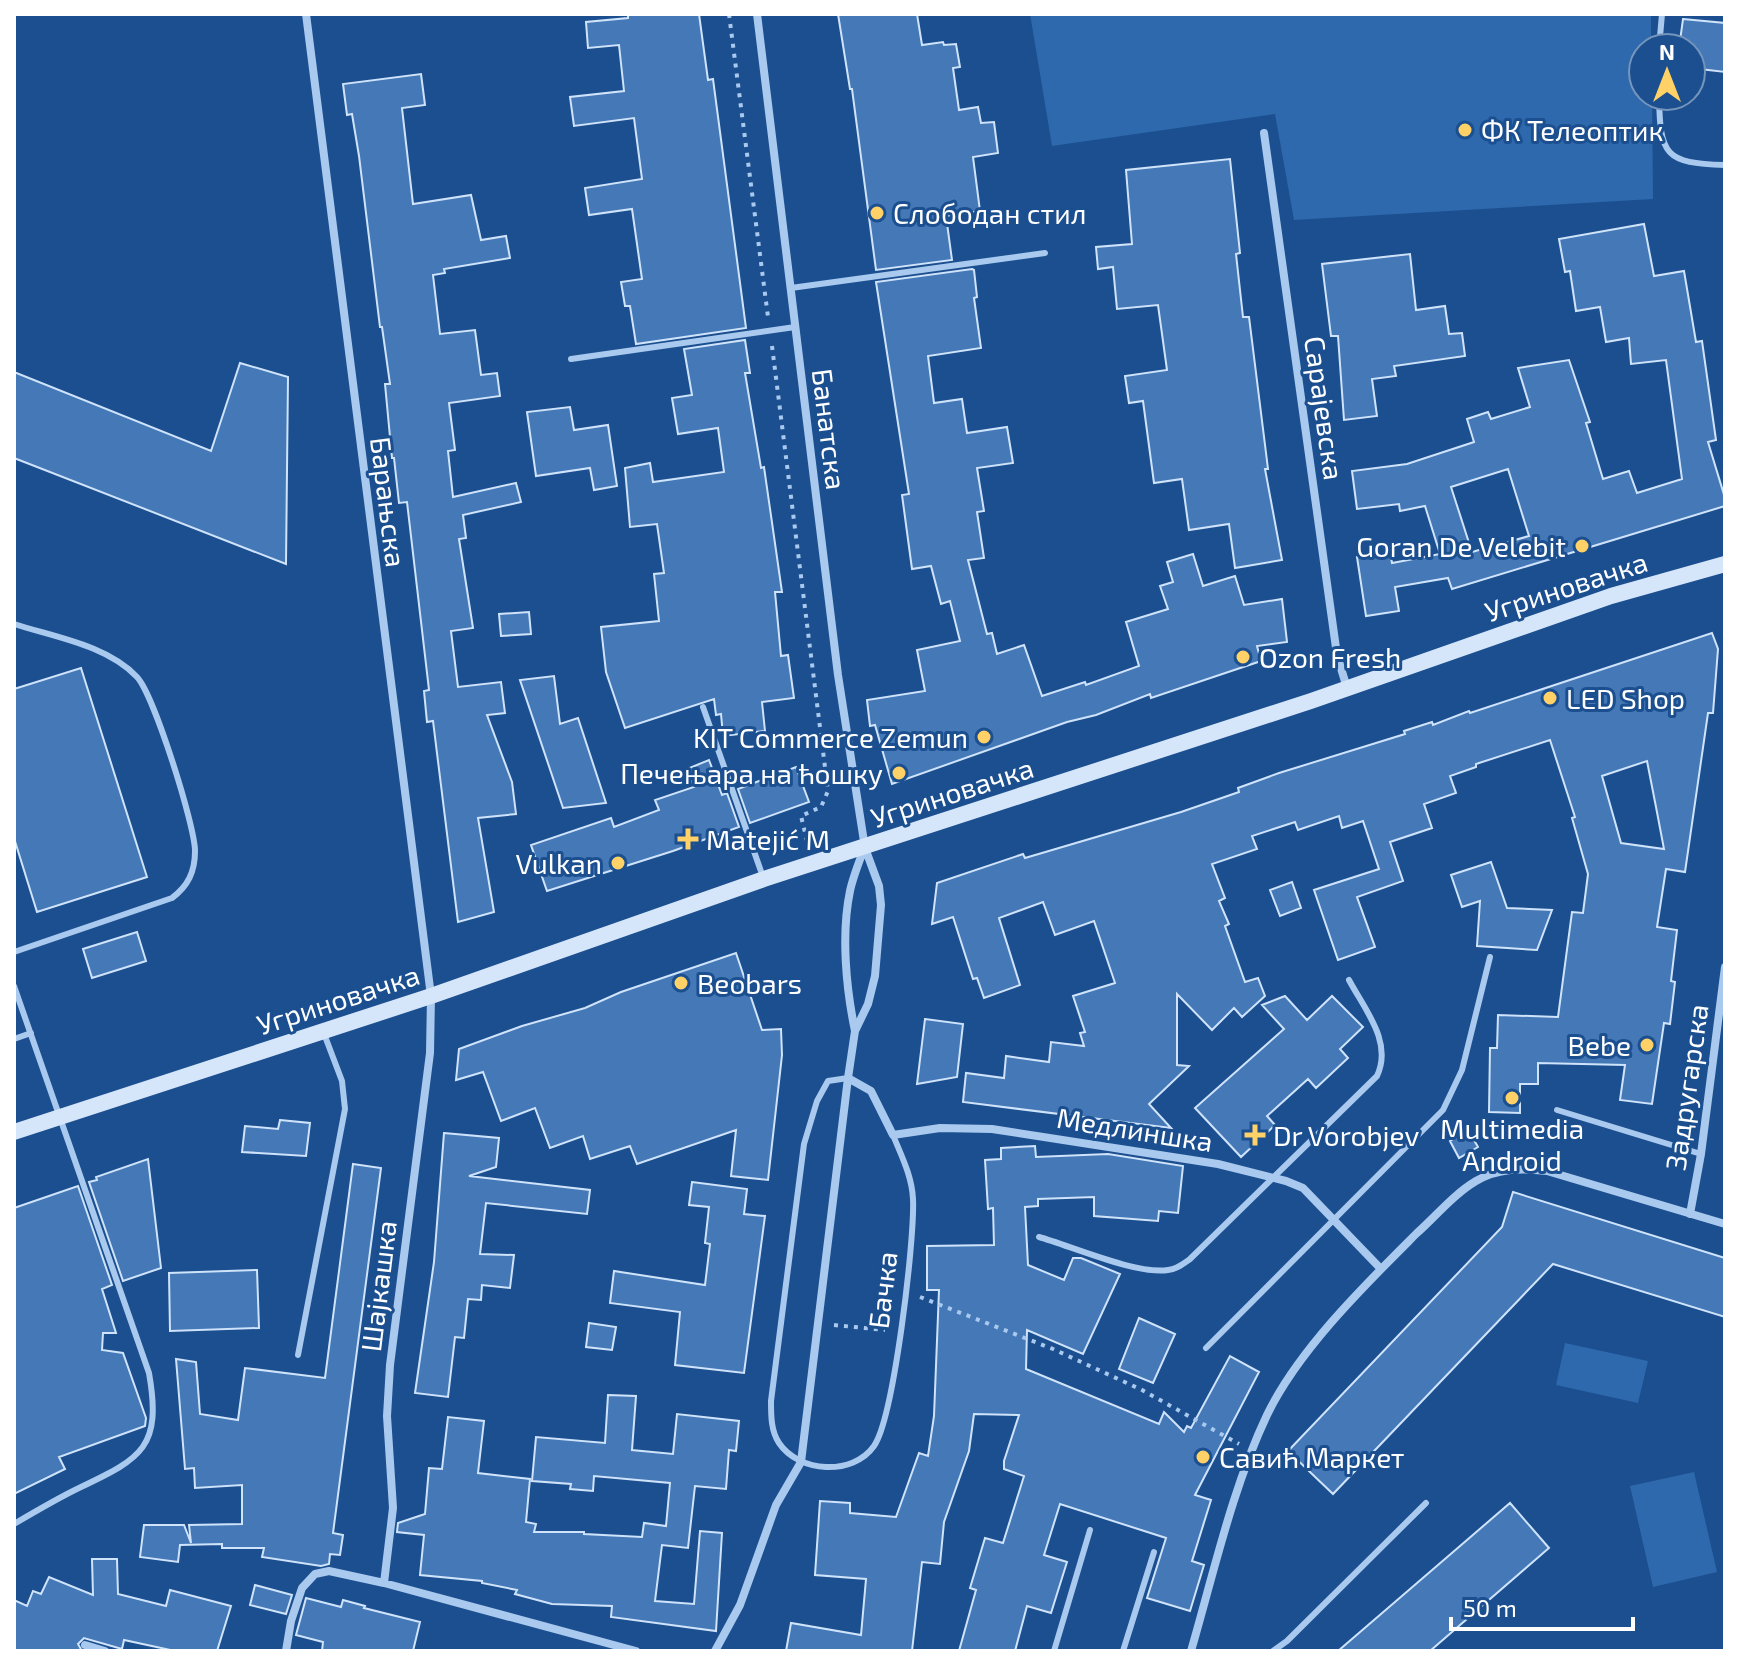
<svg xmlns="http://www.w3.org/2000/svg" width="1739" height="1665" font-family="'Exo 2',sans-serif">
<style>
.green{fill:#2e69ad}
.building{fill:#4478b7;stroke:#cfe3fa;stroke-width:2;fill-rule:evenodd}
.lines{fill:none;stroke-linecap:round;stroke-linejoin:round}
.path{stroke:#a9c9ee;stroke-width:4;stroke-dasharray:4 6;stroke-linecap:butt}
.lane{stroke:#a9c9ee;stroke-width:6}
.street{stroke:#a9c9ee;stroke-width:8}
.secondary{stroke:#d6e6fa;stroke-width:16}
.poi-dot{fill:#ffd166;stroke:#1b4f8f;stroke-width:3}
.labels{text-anchor:middle;dominant-baseline:central;stroke-width:6;stroke-linejoin:round;paint-order:stroke}
.poi-label{font-size:28px;fill:#fff;stroke:#1b4f8f;text-anchor:start}
.street-label{font-size:28px;fill:#fff;stroke:#1b4f8f}
</style>
<rect width="100%" height="100%" fill="#1b4f8f"/>
<path class="green" d="M1030,14H1651V48H1643V96H1652L1653,199L1294,220L1275,114L1052,146Z
M1565,1343L1648,1361L1638,1403L1556,1385Z
M1694,1472L1717,1572L1653,1587L1630,1486Z"/>
<path class="building" d="M628,14H699L708,80L713,79L746,328L636,344L630,306H625L621,282L642,279L632,209L589,215L585,188L642,179L634,118L574,126L570,97L624,91L619,45L588,48L586,22L628,18Z
M838,14H917L922,45L943,42L944,45L956,44L960,67L953,68L959,110L978,107L981,123L994,122L998,153L973,157L980,211L946,216L952,260L876,270L852,89H850Z
M1683,19L1725,23V72L1691,68V48H1679Z
M421,74L425,105L402,108L413,204L471,195L481,240L506,236L510,258L444,269L445,273L433,275L440,334L475,330L481,375L497,373L500,396L449,403L455,450L448,451L453,497L516,483L521,502L463,515L466,538L459,539L473,628L451,631L458,687L501,682L505,713L487,715L512,782L516,814L478,818L494,912L458,922L433,721L427,722L424,691L429,690L407,502L399,503L394,458H392L385,384H390L382,327H380L359,156L352,114L347,115L343,84Z
M1230,159L1240,253L1236,254L1243,317H1249L1268,469H1265L1282,560L1235,568L1229,524L1189,530L1182,479L1154,483L1143,401L1129,403L1125,376L1167,370L1158,305L1117,309L1113,267L1098,269L1096,247L1132,244L1126,170Z
M1644,224L1654,276L1684,271L1696,342L1702,341L1716,440L1708,442L1725,498V506L1452,589L1448,578L1395,587L1399,611L1366,616L1357,557L1390,552L1392,563L1440,554L1425,506L1400,511L1399,504L1357,509L1352,471L1407,464L1474,442L1467,419L1488,412L1491,419L1530,407L1518,368L1569,360L1590,422L1586,423L1603,479L1629,471L1637,493L1682,479L1666,360L1631,364L1629,338L1606,342L1600,307L1576,311L1570,271L1565,272L1559,239ZM1508,469L1529,536L1472,552L1451,487Z
M1410,254L1416,310L1445,306L1449,334L1462,333L1465,356L1394,366L1396,376L1372,379L1377,416L1344,420L1338,336H1331L1322,264Z
M972,269L974,270L977,297L974,298L981,348L928,356L934,403L962,399L967,433L1007,427L1013,463L977,468L984,511L977,512L984,558L968,560L987,634L992,633L997,654L1024,645L1042,696L1085,682L1086,685L1139,666L1126,622L1168,609L1160,586L1173,582L1167,562L1193,554L1203,586L1235,576L1244,605L1282,599L1287,642L1257,646L1261,661L1151,698L1150,694L1096,715L1067,722L892,784L875,725L870,726L867,700L925,691L917,650L960,641L950,601L941,604L931,566L912,569L902,495L909,494L876,282Z
M745,340L750,373H745L761,468L764,467L782,592H775L781,656L788,655L794,698L762,702L765,731L723,736L721,714L716,715L714,699L625,728L606,672L601,627L659,621L654,574L664,573L657,524L630,527L625,468L650,463L653,482L724,472L718,428L678,434L672,398L692,395L684,349Z
M240,363L288,377L286,564L14,458V372L211,451Z
M570,407L574,430L608,425L617,486L594,490L590,468L536,476L527,412Z
M529,612L531,634L501,636L499,614Z
M1712,633L1718,649L1713,713H1708L1685,872L1666,869L1657,927L1677,930L1671,981L1675,982L1670,1024L1664,1023L1652,1104L1620,1100L1625,1065L1538,1063V1084H1520V1113L1489,1112L1490,1048H1497L1498,1015L1558,1017L1572,912L1583,913L1588,874L1572,818L1575,817L1550,740L1476,764V767L1450,776L1456,793L1424,804L1432,828L1390,842L1403,881L1357,897L1375,947L1338,960L1314,890L1379,869L1363,821L1342,828L1339,816L1298,830L1295,822L1252,836L1257,849L1212,864L1225,898L1219,901L1229,924L1225,926L1245,982L1258,978L1265,996L1242,1017L1234,1008L1212,1030L1177,994V1065L1189,1066L1149,1104L1171,1128L963,1102L966,1073L1004,1078L1006,1056L1049,1062L1051,1042L1084,1046L1080,1033L1085,1032L1073,996L1115,983L1094,921L1055,935L1043,902L999,918L1020,985L984,998L977,978L973,979L953,917L932,924L937,883L1023,854L1025,858L1181,812L1239,792L1238,788L1279,773L1405,734L1404,731L1432,722L1433,725L1469,711L1470,713ZM1647,761L1656,807L1664,849L1621,843L1602,776Z
M81,668L147,877L37,912L14,838V689Z
M554,676L560,724L578,718L606,803L563,808L520,680Z
M709,760L722,795L727,793L739,827L673,851L547,891L531,845L611,818L614,827L659,810L655,800L694,787L687,769Z
M796,767L809,802L750,823L738,789Z
M1491,862L1507,908L1552,910L1537,950L1477,946L1480,901L1462,907L1451,875Z
M1292,882L1301,908L1280,916L1270,890Z
M137,932L146,961L92,978L83,949Z
M736,953L762,1030L781,1029L782,1055L768,1180L731,1176L736,1130L637,1164L630,1146L590,1159L583,1136L550,1148L535,1108L501,1121L483,1072L456,1080L459,1049L522,1026L585,1008L621,992Z
M1285,996L1307,1020L1332,996L1363,1027L1340,1049L1348,1058L1316,1088L1308,1079L1267,1116L1275,1125L1241,1157L1195,1108L1284,1029L1262,1005Z
M925,1019L963,1024L957,1077L917,1084Z
M280,1120L310,1123L306,1156L242,1152L245,1126L278,1129Z
M1468,1130L1478,1147L1459,1158L1450,1141Z
M444,1133L499,1138L496,1167L469,1176L590,1190L587,1214L486,1203L480,1254L514,1255L510,1288L482,1285L481,1300L468,1299L464,1338L455,1337L448,1397L415,1393L434,1262Z
M1035,1146L1036,1157L1108,1154L1183,1166L1178,1213L1159,1211L1158,1221L1094,1216V1197L1038,1199V1206L1025,1207L1028,1265L1064,1280L1073,1258H1081L1120,1274L1083,1354L1027,1330L1026,1369L1159,1424L1164,1412L1184,1432L1187,1426L1191,1428L1230,1356L1259,1372L1195,1495L1211,1500L1192,1561L1204,1565L1190,1611L1147,1598L1166,1538L1060,1504L1044,1555L1067,1562L1051,1613L1027,1606L1015,1651H959L976,1590L970,1588L985,1538L1003,1543L1024,1476L1004,1469V1461L1019,1415L974,1414L969,1451L944,1522L940,1564L922,1562L912,1651H786L791,1623L861,1635L866,1579L815,1575L820,1501L850,1503V1513L896,1517L919,1453L928,1456L934,1416L939,1290H927V1246L994,1245L993,1208L988,1209L985,1160L1001,1159V1148Z
M148,1159L161,1268L123,1281L89,1182L97,1180L96,1177Z
M353,1164L381,1168L333,1533L343,1535L340,1555L330,1554L329,1564L321,1566L262,1557L264,1548H222V1544L180,1545L178,1562L140,1557L144,1525H184L191,1543L189,1525L242,1524V1485L195,1488L194,1468L185,1469L176,1359L196,1362L200,1414L238,1420L245,1368L325,1378Z
M692,1182L747,1189L744,1214L765,1216L744,1373L675,1365L680,1312L610,1303L614,1271L705,1285L710,1244L705,1243L709,1207L689,1205Z
M78,1186L112,1285L102,1289L116,1333H103L102,1350L123,1353L146,1418L145,1426L59,1457L65,1469L14,1494V1208Z
M1513,1192L1725,1258V1317L1553,1264L1333,1494L1288,1451L1502,1227Z
M257,1270L259,1328L170,1331L169,1273Z
M1139,1318L1175,1334L1153,1383L1119,1369Z
M589,1323L616,1327L612,1350L586,1347Z
M608,1395L636,1396L632,1450L673,1454L677,1414L739,1421L736,1451L729,1450L726,1489L695,1486L688,1548L662,1545L655,1601L694,1604L700,1531L722,1533L716,1631L611,1617L612,1606L552,1604L515,1594L517,1590L482,1583V1581L420,1575L424,1535L397,1532L398,1523L425,1514L429,1468L442,1469L448,1417L484,1421L478,1473L530,1479L526,1522L536,1524L534,1532H584V1534L642,1537L644,1523L666,1526L670,1483L594,1476L593,1491L570,1489L571,1484L532,1481L536,1437L605,1443Z
M1510,1503L1549,1548L1430,1651H1338Z
M92,1559H117L118,1594L166,1606L170,1590L231,1606L217,1651H175L124,1640L122,1649L84,1638L78,1644L82,1651H14V1600L27,1606L33,1591L41,1594L49,1577L93,1595Z
M255,1585L292,1595L286,1614L250,1605Z
M306,1598L341,1607L343,1600L365,1606L364,1608L420,1622L413,1651H322L323,1642L296,1635Z"/>
<g class="lines">
<path class="path" d="M729,14L768,317
M772,346L828,791L821,807L801,816L808,845
M920,1297L1053,1349L1142,1390L1239,1444
M834,1325L885,1330"/>
<path class="lane" d="M1659,48L1662,14
M1659,96C1660,156 1665,163 1725,165
M791,288L1045,253
M571,359L795,327
M14,624C54,637 107,645 137,677C154,695 195,826 195,851C195,872 188,886 172,898L14,952
M703,707L763,877
M14,986L149,1373C162,1447 142,1458 81,1487C58,1498 36,1511 14,1524
M14,1039L31,1033
M848,1078L828,1081L817,1101L804,1144L771,1401C771,1416 771,1431 779,1443C799,1473 853,1476 874,1446C894,1417 915,1238 913,1199C912,1176 901,1155 893,1135
M1557,1110L1701,1154
M1039,1237C1071,1246 1137,1275 1168,1270C1177,1269 1183,1264 1190,1259L1377,1076C1393,1042 1365,1010 1349,980
M1206,1348L1443,1110L1462,1070L1490,957
M298,1355L345,1109L342,1081L323,1031
M1054,1651L1090,1530
M1123,1651L1154,1552
M1273,1651L1287,1641L1426,1503"/>
<path class="street" d="M306,14L431,996L430,1053L390,1365L387,1416L393,1508L384,1583
M1264,133L1337,655L1347,688
M855,1031C846,988 841,934 850,891C853,877 859,862 864,849
M848,1078L871,1091L893,1135L940,1128L992,1129L1218,1164L1286,1181L1303,1188L1381,1269
M1690,1214L1701,1154L1725,967
M85,1645L105,1651
M286,1651L291,1621L302,1588L315,1574L329,1571L384,1583L636,1651
M715,1651L740,1605L776,1505L801,1462L848,1078L855,1031L868,1004L875,976L881,905L879,886L865,848L838,675L757,14
M1191,1651C1214,1572 1232,1489 1267,1415C1299,1349 1366,1284 1417,1233C1436,1216 1454,1194 1476,1181C1498,1168 1522,1168 1547,1171L1725,1224"/>
<path class="secondary" d="M14,1132L431,996L764,879L1311,701L1611,596L1725,564"/>
</g>
<g class="poi-dot">
<circle cx="1465" cy="130" r="8"/>
<circle cx="877" cy="213" r="8"/>
<circle cx="1582" cy="546" r="8"/>
<circle cx="1243" cy="657" r="8"/>
<circle cx="1550" cy="698" r="8"/>
<circle cx="984" cy="737" r="8"/>
<circle cx="899" cy="773" r="8"/>
<path d="M684 827h8v8h8v8h-8v8h-8v-8h-8v-8h8z"/>
<circle cx="618" cy="863" r="8"/>
<circle cx="681" cy="983" r="8"/>
<circle cx="1647" cy="1045" r="8"/>
<circle cx="1512" cy="1098" r="8"/>
<path d="M1251 1123h8v8h8v8h-8v8h-8v-8h-8v-8h8z"/>
<circle cx="1203" cy="1457" r="8"/>
</g>
<g class="labels">
<g class="poi-label">
<text x="1481" y="130">ФК Телеоптик</text>
<text x="893" y="213">Слободан стил</text>
<text x="1566" y="546" text-anchor="end">Goran De Velebit</text>
<text x="1259" y="657">Ozon Fresh</text>
<text x="1566" y="698">LED Shop</text>
<text x="968" y="737" text-anchor="end">KIT Commerce Zemun</text>
<text x="883" y="773" text-anchor="end">Печењара на ћошку</text>
<text x="706" y="839">Matejić M</text>
<text x="602" y="863" text-anchor="end">Vulkan</text>
<text x="697" y="983">Beobars</text>
<text x="1631" y="1045" text-anchor="end">Bebe</text>
<text x="1512" y="1128" text-anchor="middle">Multimedia<tspan x="1512" dy="32">Android</tspan></text>
<text x="1273" y="1135">Dr Vorobjev</text>
<text x="1219" y="1457">Савић Маркет</text>
</g>
<g class="street-label">
<text transform="translate(1325 408) rotate(82)">Сарајевска</text>
<text transform="translate(830 429) rotate(83)">Банатска</text>
<text transform="translate(389 502) rotate(83)">Барањска</text>
<text transform="translate(1566 586) rotate(-18)">Угриновачка</text>
<text transform="translate(952 792) rotate(-18)">Угриновачка</text>
<text transform="translate(338 999) rotate(-18)">Угриновачка</text>
<text transform="translate(1686 1087) rotate(-82)">Задругарска</text>
<text transform="translate(1135 1129) rotate(9)">Медлиншка</text>
<text transform="translate(378 1286) rotate(-83)">Шајкашка</text>
<text transform="translate(882 1290) rotate(-83)">Бачка</text>
</g>
</g>
<rect width="1739" height="1665" fill="none" stroke="#ffffff" stroke-width="32"/>
<g transform="translate(1667 72)"><circle r="38" fill="#1b4f8f" stroke="#7695bc" stroke-width="2"/>
<path d="M0-6L14 30L0 20L-14 30Z" fill="#ffd166"/>
<text y="-12" font-size="22" font-weight="bold" text-anchor="middle" fill="#ffffff">N</text>
</g>
<path d="M1451 1617v12h182v-12" fill="none" stroke="#ffffff" stroke-width="4"/>
<text x="1463" y="1617" font-size="24" fill="#ffffff" stroke="#1b4f8f" stroke-width="6" paint-order="stroke">50 m</text>
</svg>
